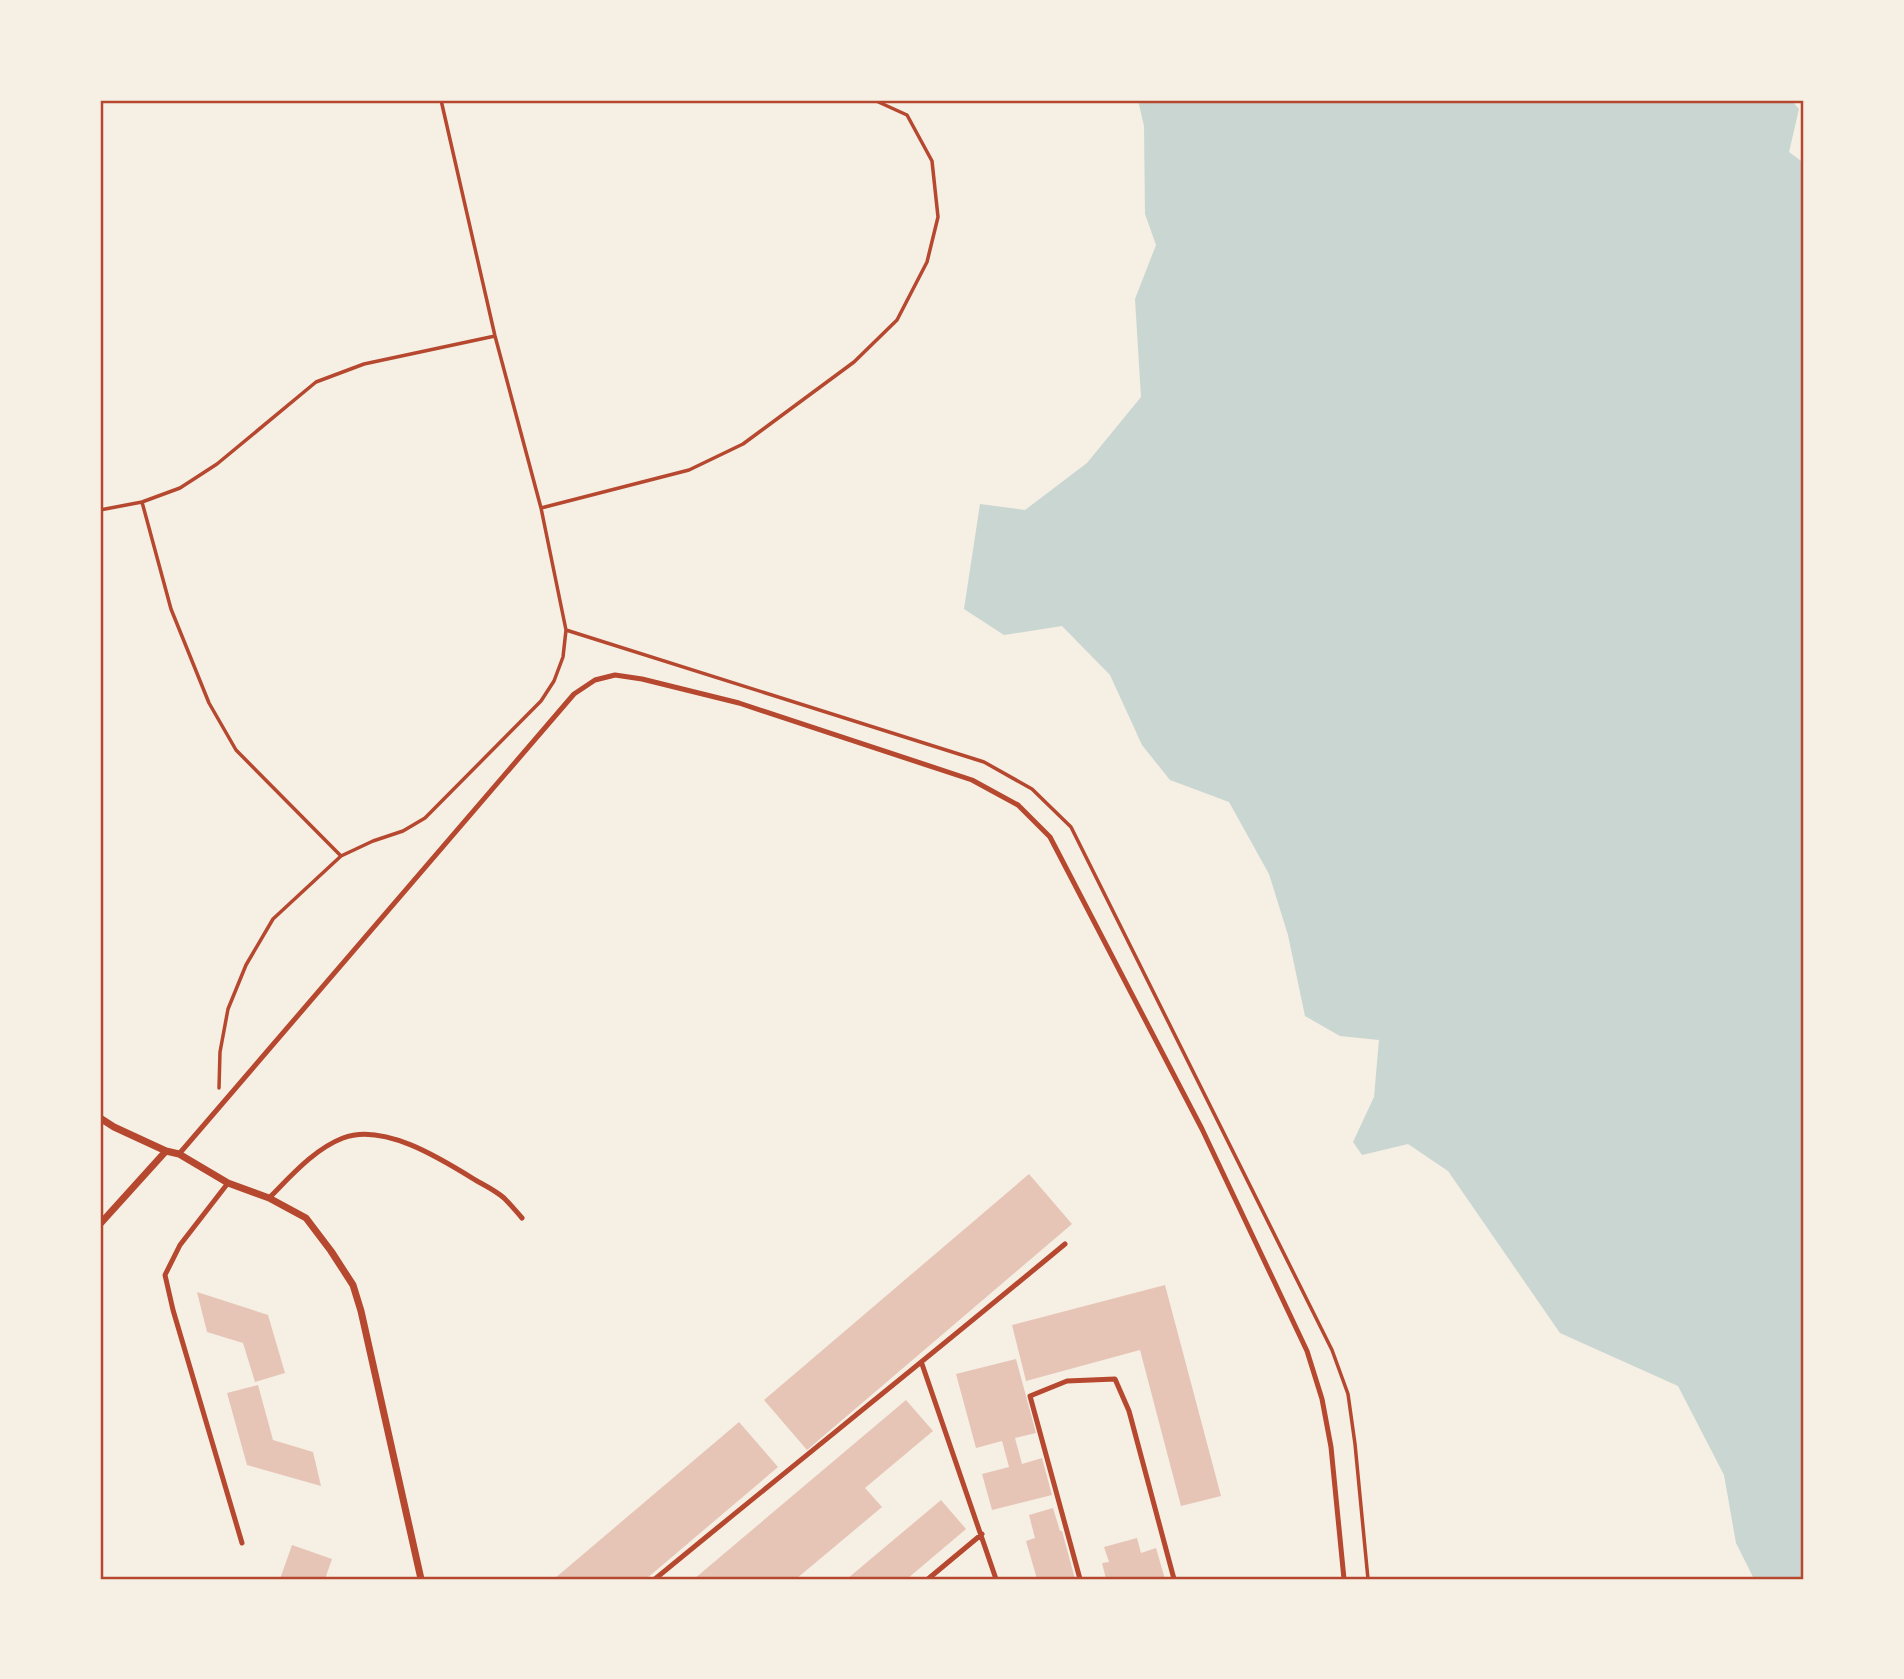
<svg xmlns="http://www.w3.org/2000/svg" width="1904" height="1679" font-family="Poppins,sans-serif">
<style>
.water{fill:#c9d6d2}
.building{fill:#e6c5b7}
.lines{fill:none;stroke-linecap:round;stroke-linejoin:round}
.path{stroke:#b5482f;stroke-width:3.5}
.service{stroke:#b5482f;stroke-width:5}
.minor{stroke:#b5482f;stroke-width:7}
.neatline{fill:none;stroke:#b5482f;stroke-width:2.5}
</style>
<rect width="100%" height="100%" fill="#f6efe4"/>
<path class="water" d="M1138,100H1791L1799,109L1789,152L1804,163V1579H1754L1736,1543L1724,1475L1678,1386L1560,1333L1448,1171L1408,1144L1362,1155L1353,1142L1374,1097L1379,1040L1340,1036L1305,1016L1288,935L1269,874L1229,802L1170,780L1142,745L1110,675L1062,626L1004,635L964,609L980,504L1025,510L1087,463L1141,397L1135,299L1156,245L1145,214L1144,126Z"/>
<path class="building" d="M1029,1174L1072,1224L807,1450L764,1400Z
M1165,1285L1221,1496L1181,1506L1140,1350L1026,1381L1012,1325Z
M197,1292L268,1315L285,1373L255,1382L243,1343L207,1332Z
M1016,1359L1036,1433L1015,1438L1022,1464L1042,1458L1052,1495L992,1510L982,1474L1009,1467L1002,1441L976,1448L956,1374Z
M258,1385L273,1440L313,1452L321,1486L247,1465L227,1393Z
M906,1400L933,1431L865,1488L882,1507L796,1579H694Z
M739,1422L778,1467L646,1579H554Z
M941,1500L966,1529L907,1579H847Z
M1053,1508L1060,1531H1062L1075,1579H1037L1026,1541L1035,1538L1029,1515Z
M1137,1538L1141,1553L1156,1548L1165,1579H1106L1102,1563L1109,1562L1104,1547Z
M292,1545L332,1559L325,1579H280Z"/>
<g class="lines">
<path class="path" d="M142,502L171,609L209,703L236,750L341,856
M541,508L689,470L743,444L854,362L897,320L927,262L938,217L932,161L907,115L874,100
M100,510L142,502L180,488L217,464L316,382L364,364L495,336
M566,630L984,762L1032,789L1071,827L1332,1350L1348,1394L1355,1444L1368,1579
M219,1088L220,1052L228,1009L246,965L273,919L341,856L373,841L403,831L425,818L541,701L554,681L563,657L566,630L541,508L495,336L441,100"/>
<path class="service" d="M179,1154L574,694L595,680L615,675L642,679L739,703L972,780L1018,805L1050,837L1202,1129L1307,1351L1322,1399L1331,1447L1344,1579
M228,1183L180,1245L165,1275L173,1310L242,1543
M269,1198C290,1177 314,1149 343,1138C384,1122 443,1160 477,1181C486,1186 496,1191 504,1198C510,1204 516,1211 522,1218
M922,1364L996,1579
M655,1579C791,1467 929,1357 1065,1244
M928,1579L982,1534
M1080,1579L1030,1396L1067,1381L1115,1379L1129,1411L1174,1579"/>
<path class="minor" d="M100,1118L114,1127L166,1151L179,1154L228,1183L269,1198L306,1218L331,1251L353,1285L361,1311L421,1579
M100,1224L166,1151"/>
</g>
<rect width="1904" height="1679" fill="none" stroke="#f6efe4" stroke-width="203"/>
<rect x="102" y="102" width="1700" height="1476" class="neatline"/>
</svg>
